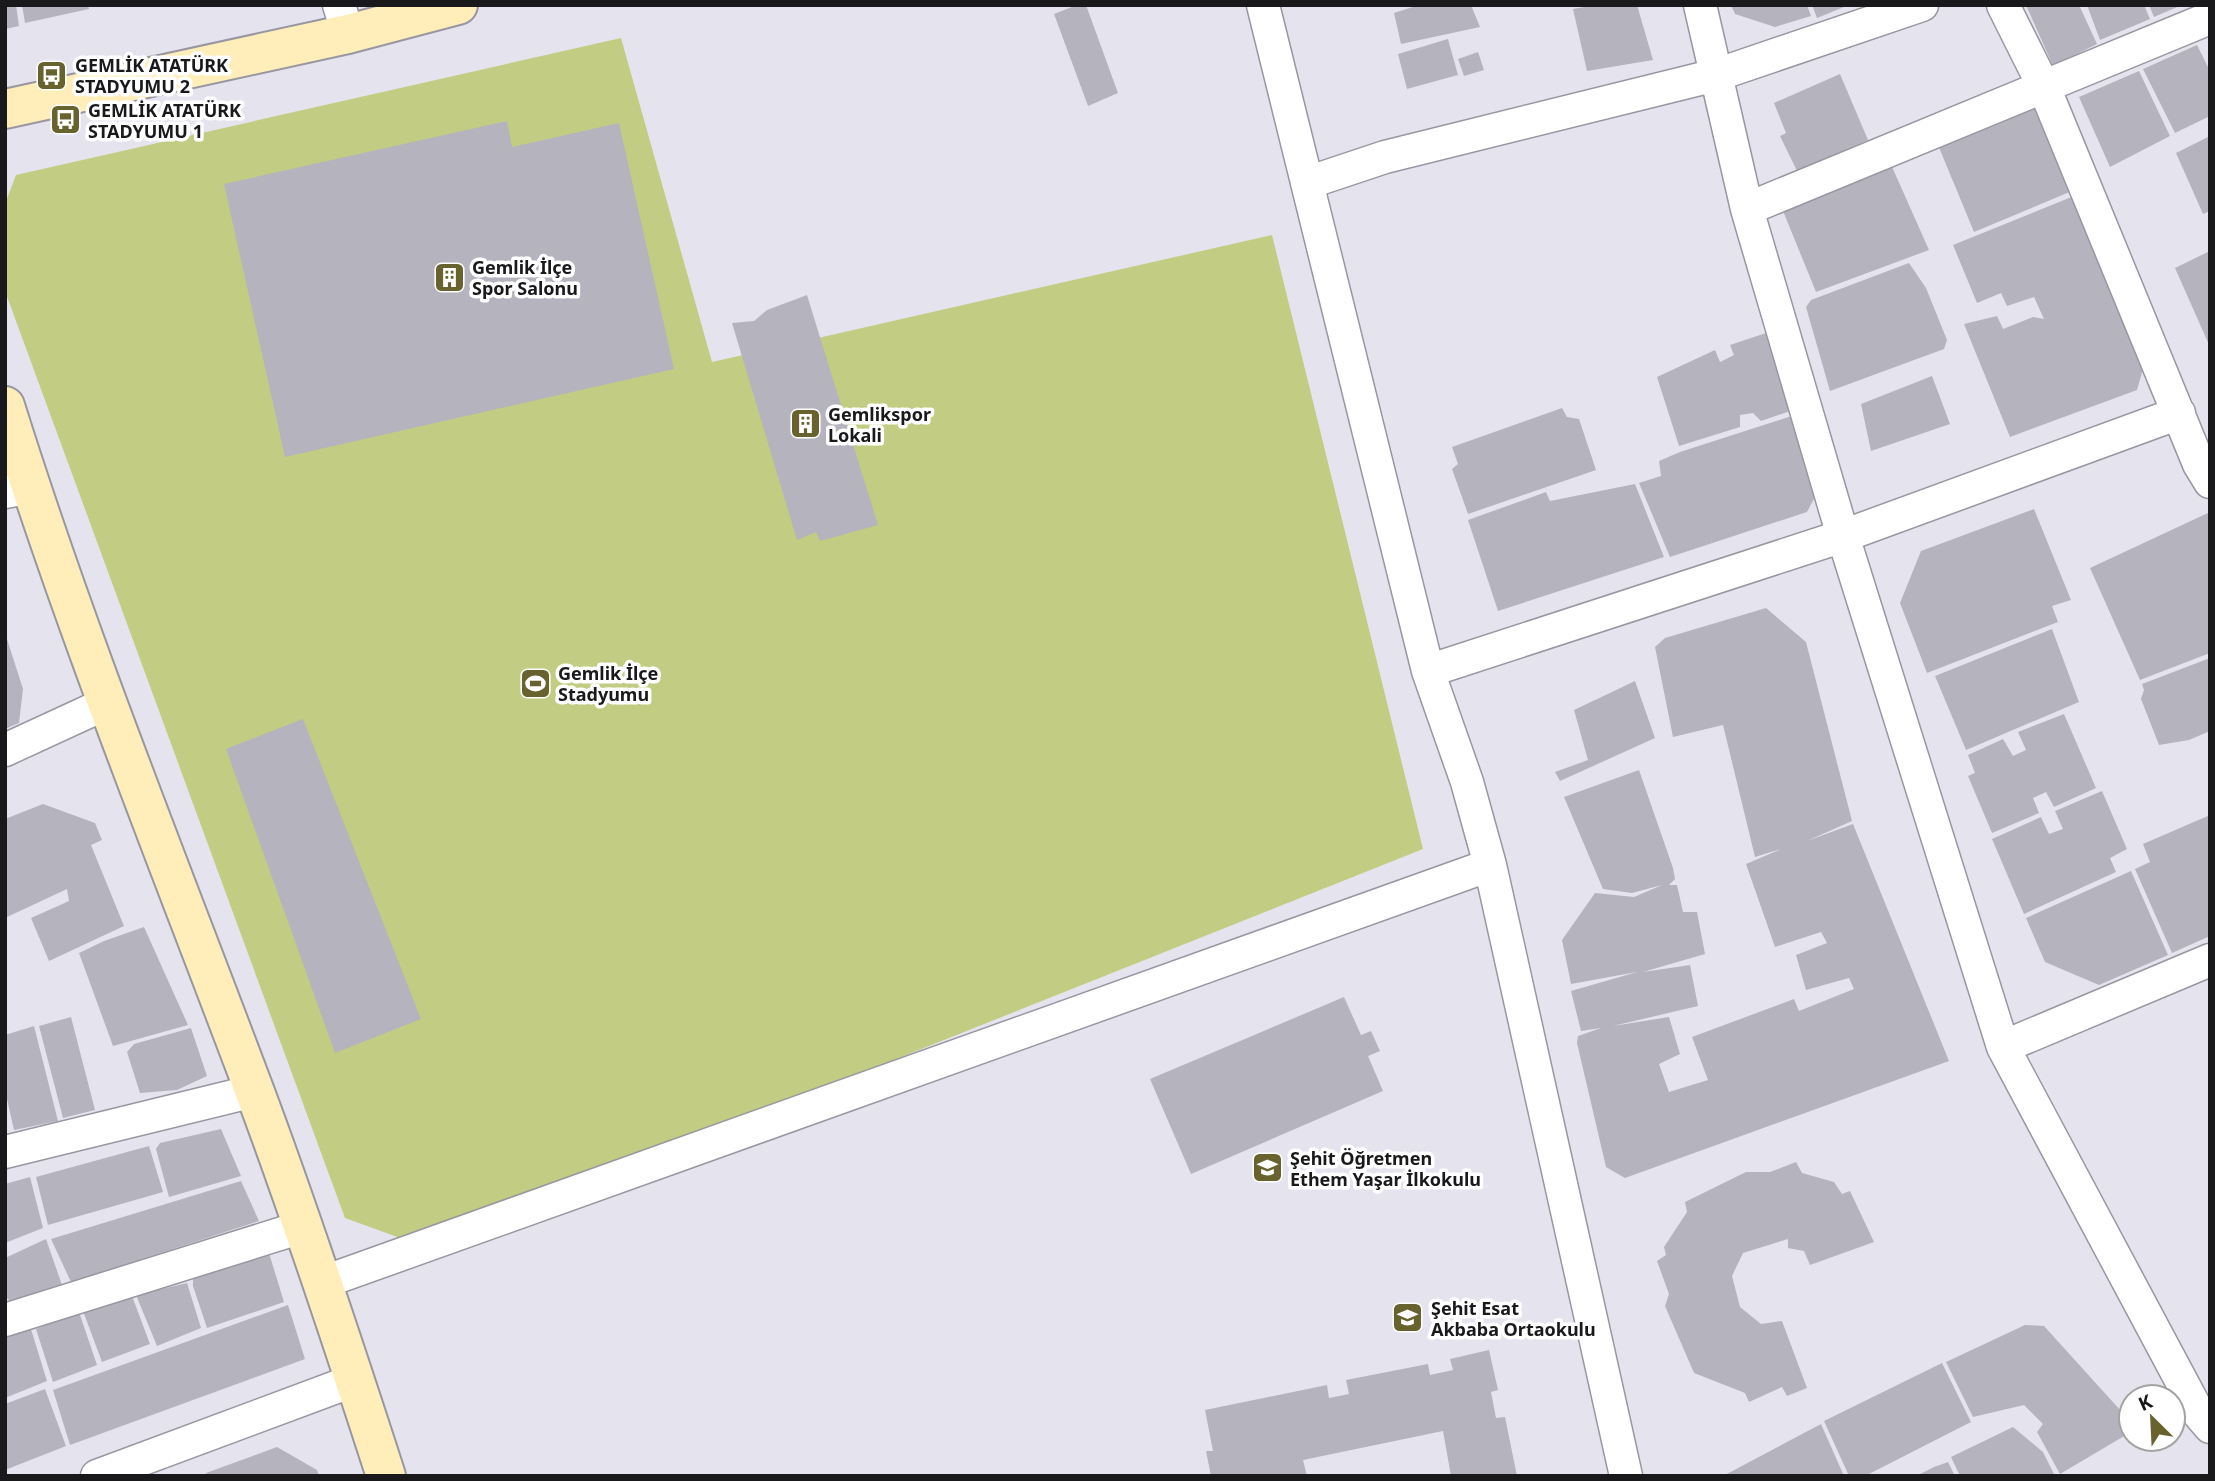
<svg xmlns="http://www.w3.org/2000/svg" width="2215" height="1481" font-family="'Noto Sans',sans-serif">
<style>
.green{fill:#c2cc82}
.building{fill:#b5b4be}
.lines{fill:none;stroke-linecap:round;stroke-linejoin:round}
.street-casing{stroke:#9897a1;stroke-width:35}
.secondary-casing{stroke:#9897a1;stroke-width:42}
.street{stroke:#fff;stroke-width:32}
.secondary{stroke:#ffeeb9;stroke-width:38}
.labels{text-anchor:middle;dominant-baseline:central;stroke-width:7;stroke-linejoin:round;paint-order:stroke}
.poi-label{font-size:18px;font-weight:bold;fill:#19191c;stroke:#fff;text-anchor:start}
</style>
<rect width="100%" height="100%" fill="#e5e4ee"/>
<path class="green" d="M621,38L712,362L1272,235L1423,849L425,1247L345,1218L5,291V204L16,175Z"/>
<path class="building" d="M5,5H16L19,26L5,29Z
M22,5H88L89,9L25,23Z
M1077,5H1086L1118,93L1088,106L1054,14Z
M1419,5H1471L1480,27L1401,44L1394,13Z
M1596,5H1637L1653,60L1587,71L1573,9Z
M1731,5H1807L1811,16L1775,27L1735,14Z
M1812,5H1849L1817,18Z
M2026,5H2079L2097,44L2053,66Z
M2087,5H2144L2150,19L2100,40Z
M2149,5H2182L2154,17Z
M1448,39L1458,75L1407,89L1398,54Z
M2197,45L2210,71V116L2175,133L2143,69Z
M1478,52L1484,70L1464,76L1458,59Z
M2139,71L2170,136L2110,167L2079,97Z
M1840,74L1868,140L1797,171L1780,136L1786,133L1774,103Z
M2034,106L2072,191L1974,232L1938,145Z
M507,121L512,147L619,123L674,369L285,457L224,184Z
M2210,136V211L2203,214L2176,153Z
M1889,160L1929,250L1816,292L1781,206Z
M2074,196L2147,355L2137,390L2010,437L1964,324L1997,316L2003,329L2033,317L2044,319L2034,297L2007,306L2001,293L1977,303L1953,245Z
M2210,251V347L2175,268Z
M1909,263L1926,288L1947,340L1944,349L1830,391L1806,307L1811,300Z
M807,295L878,525L820,541L816,532L797,540L732,323L754,321L767,310Z
M1769,332L1793,410L1761,421L1753,413L1740,415V427L1679,446L1657,377L1715,350L1720,362L1734,355L1730,345Z
M1932,376L1950,424L1871,451L1861,404Z
M1562,408L1567,417L1579,419L1596,470L1468,514L1452,469L1458,464L1452,447Z
M1795,415L1816,495L1807,512L1670,557L1639,483L1661,476L1659,461L1680,452Z
M1635,484L1664,557L1498,611L1468,520L1546,492L1550,501Z
M2034,509L2071,600L2052,606L2058,622L1927,673L1900,603L1921,551Z
M2210,512V653L2140,680L2090,568Z
M1766,608L1806,642L1852,821L1807,841L1853,824L1949,1061L1625,1178L1606,1167L1577,1043L1578,1036L1601,1028L1581,1031L1571,991L1637,972L1571,984L1562,940L1595,893L1634,897L1662,885L1632,893L1603,889L1564,797L1639,770L1673,868L1675,879L1669,885H1677L1683,912H1697L1705,954L1643,972L1690,965L1698,1006L1613,1026L1669,1017L1680,1054L1659,1064L1669,1092L1708,1080L1692,1037L1794,999L1799,1011L1854,989L1849,978L1806,990L1796,955L1827,943L1821,932L1775,947L1746,864L1781,849L1755,857L1723,725L1673,737L1655,647L1665,638Z
M2052,629L2079,702L1966,750L1935,676Z
M6,636L23,689L19,723L5,729Z
M2210,658V731L2189,740L2159,745L2141,699L2144,690L2142,684Z
M1635,681L1655,738L1560,781L1555,772L1588,760L1574,710Z
M2064,714L2096,788L2054,807L2046,792L2033,798L2039,813L1992,833L1968,776L1975,773L1968,755L2003,739L2013,756L2026,750L2018,732Z
M303,719L421,1019L335,1053L226,749Z
M2102,791L2127,849L2110,858L2116,872L2024,914L1992,839L2041,817L2049,834L2063,829L2055,811Z
M43,804L95,823L102,840L91,845L124,926L49,961L31,918L69,901L67,889L5,918V819Z
M2210,815V936L2172,953L2135,869L2150,862L2143,844Z
M2131,871L2168,955L2099,985L2045,962L2026,918Z
M144,927L188,1025L113,1046L79,953L104,941Z
M1344,997L1361,1035L1371,1031L1380,1051L1368,1056L1383,1091L1191,1174L1150,1079Z
M71,1017L95,1110L63,1118L39,1026Z
M34,1026L58,1121L14,1130L5,1090V1035Z
M191,1028L207,1076L177,1090L140,1093L127,1052L134,1044Z
M221,1129L241,1176L169,1197L156,1149L160,1143Z
M149,1146L163,1192L48,1225L36,1177Z
M1796,1162L1802,1173L1834,1182L1842,1194L1850,1191L1874,1242L1810,1265L1804,1251L1788,1248V1239L1743,1253L1732,1276L1740,1307L1761,1324L1782,1321L1807,1388L1787,1396L1782,1387L1749,1402L1745,1393L1694,1373L1665,1306L1669,1294L1657,1261L1666,1255L1664,1247L1687,1212L1685,1202L1746,1172H1770Z
M30,1177L43,1228L5,1243V1184Z
M241,1181L259,1221L71,1282L51,1239Z
M46,1239L62,1285L13,1304L5,1296V1258Z
M269,1253L284,1302L207,1328L193,1286V1278Z
M187,1283L201,1328L157,1346L136,1295Z
M132,1296L150,1344L102,1362L83,1311Z
M288,1305L305,1359L70,1445L53,1390Z
M79,1312L97,1365L53,1382L36,1329Z
M2025,1325L2044,1326L2131,1422V1432L2060,1474L2037,1432L2043,1424L2024,1405L1973,1417L1946,1362Z
M30,1326L47,1381L5,1398V1334Z
M1489,1350L1498,1390L1491,1392L1496,1418L1505,1417L1517,1476H1451L1443,1431L1303,1460L1307,1476H1211L1206,1451H1213L1205,1410L1327,1385L1329,1398L1349,1394L1346,1380L1428,1364L1430,1375L1453,1370L1450,1359Z
M1942,1363L1971,1422L1865,1476H1849L1824,1421Z
M45,1389L66,1446L5,1470V1404Z
M1821,1424L1844,1476H1723Z
M2013,1427L2043,1452L2055,1476H1960L1951,1457Z
M277,1447L317,1470L319,1476H207L206,1473Z
M1948,1462L1955,1476H1916L1934,1467Z"/>
<g class="lines">
<defs>
<path id="street" d="M339,5L348,34
M1263,5L1428,671
M1700,5L1747,209L1843,536L2179,413
M2003,5L2044,87L2199,464L2210,482
M1307,183L1385,157L1716,75L1922,5
M1747,209L2210,18
M5,492L31,487
M5,750L107,703
M1490,865L1626,1476
M2003,1047L2210,960
M5,1152L254,1091
M321,1283L1490,865L1467,782L1428,671L1843,536L2003,1047L2199,1414L2210,1427
M5,1320L302,1227
M97,1476L355,1380"/>
<path id="secondary" d="M5,109L348,34L458,5
M5,406C77,636 168,861 253,1087C301,1215 344,1346 386,1476"/>
</defs>
<use href="#street" class="street-casing"/>
<use href="#secondary" class="secondary-casing"/>
<use href="#street" class="street"/>
<use href="#secondary" class="secondary"/>
</g>
<defs>
<symbol id="bus-square" viewBox="-11 -11 22 22"><rect x="-9" y="-9" width="18" height="18" rx="4" fill="#67622e" stroke="#fff"/><path d="M-5-6H5V4H4V6H2V4H-2V6H-4V4H-5ZM-3.5-4V0h7V-4ZM-3.5 1.2v1.5H-2V1.2ZM2 1.2v1.5H3.5V1.2Z" fill="#fff"/></symbol>
<symbol id="building-square" viewBox="-11 -11 22 22"><rect x="-9" y="-9" width="18" height="18" rx="4" fill="#67622e" stroke="#fff"/><path d="M-4-6H4V6H1V3H-1V6H-4ZM-2.5-4.3h1.7v1.8h-1.7ZM.8-4.3h1.7v1.8H.8ZM-2.5-1h1.7V.8h-1.7ZM.8-1h1.7V.8H.8Z" fill="#fff"/></symbol>
<symbol id="stadium-square" viewBox="-11 -11 22 22"><rect x="-9" y="-9" width="18" height="18" rx="4" fill="#67622e" stroke="#fff"/><path d="M0-5a6.5 5 0 1 0 0 10a6.5 5 0 1 0 0-10ZM-3.5-1.8h7v3.6h-7Z" fill="#fff"/></symbol>
<symbol id="school-square" viewBox="-11 -11 22 22"><rect x="-9" y="-9" width="18" height="18" rx="4" fill="#67622e" stroke="#fff"/><path d="M0-5L7-2L0 1L-7-2ZM-4 1L0 2.5L4 1V4Q0 6-4 4Z" fill="#fff"/></symbol>
</defs>
<g fill-rule="evenodd">
<use href="#bus-square" x="34" y="58" width="35" height="35"/>
<use href="#bus-square" x="48" y="102" width="35" height="35"/>
<use href="#building-square" x="432" y="260" width="35" height="35"/>
<use href="#building-square" x="788" y="406" width="35" height="35"/>
<use href="#stadium-square" x="518" y="666" width="35" height="35"/>
<use href="#school-square" x="1250" y="1150" width="35" height="35"/>
<use href="#school-square" x="1390" y="1300" width="35" height="35"/>
</g>
<g class="labels">
<g class="poi-label">
<text x="75" y="65">GEMLİK ATATÜRK<tspan x="75" dy="21">STADYUMU 2</tspan></text>
<text x="88" y="110">GEMLİK ATATÜRK<tspan x="88" dy="21">STADYUMU 1</tspan></text>
<text x="472" y="267">Gemlik İlçe<tspan x="472" dy="21">Spor Salonu</tspan></text>
<text x="828" y="414">Gemlikspor<tspan x="828" dy="21">Lokali</tspan></text>
<text x="558" y="673">Gemlik İlçe<tspan x="558" dy="21">Stadyumu</tspan></text>
<text x="1290" y="1158">Şehit Öğretmen<tspan x="1290" dy="21">Ethem Yaşar İlkokulu</tspan></text>
<text x="1431" y="1308">Şehit Esat<tspan x="1431" dy="21">Akbaba Ortaokulu</tspan></text>
</g>
</g>
<rect width="2215" height="1481" fill="none" stroke="#19191c" stroke-width="14"/>
<g transform="translate(2152 1418) rotate(336)"><circle r="33" fill="#ffffff" stroke="#a3a3a4" stroke-width="2"/>
<path d="M0-5L12 26L0 18L-12 26Z" fill="#67622e"/>
<text y="-10" font-size="19" font-weight="bold" text-anchor="middle" fill="#19191c">K</text>
</g>
</svg>
